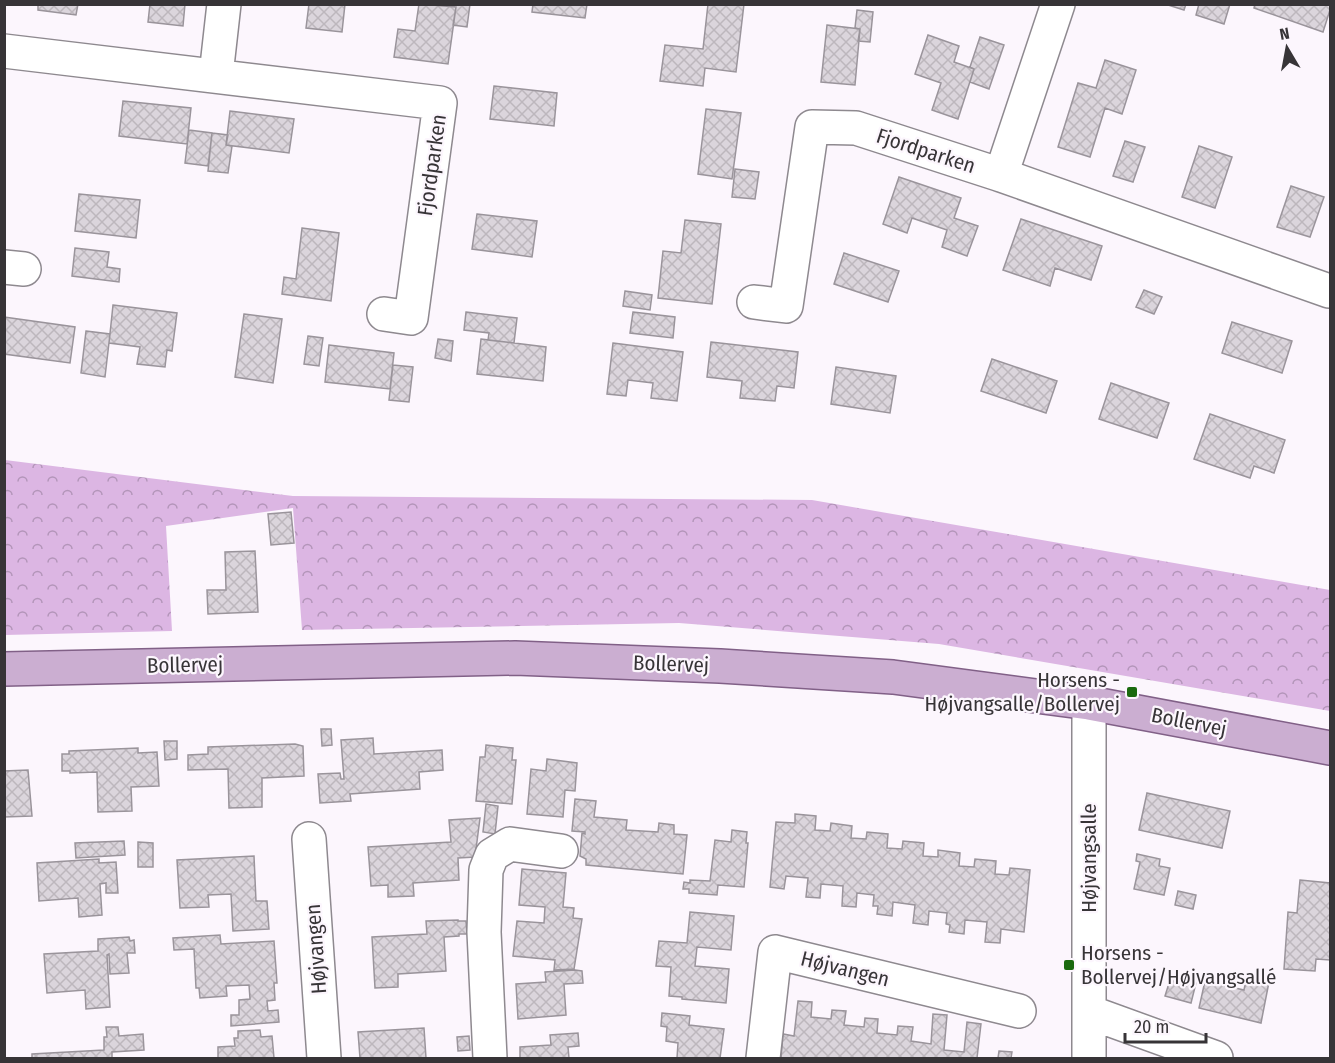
<svg xmlns="http://www.w3.org/2000/svg" width="1335" height="1063" font-family="'Fira Sans Condensed',sans-serif">
<style>
.forest{fill:url(#forest-crowns)}
.building{fill:url(#building-cross-hatch);stroke:#9a949b;stroke-width:1.5}
.lines{fill:none;stroke-linecap:round;stroke-linejoin:round}
.minor-casing{stroke:#8e898f;stroke-width:36}
.major-casing{stroke:#816087;stroke-width:36}
.minor{stroke:#fff;stroke-width:33}
.major{stroke:#cbaed1;stroke-width:33}
.poi-dot{fill:#1a6a0e;stroke:#fcf6fd;stroke-width:2}
.labels{text-anchor:middle;dominant-baseline:central;stroke-width:4.5;stroke-linejoin:round;paint-order:stroke}
.street-label{font-size:21px;fill:#373437;stroke:#fcf6fd}
.poi-label{font-size:21px;fill:#373437;stroke:#fcf6fd;text-anchor:end}
</style>
<defs>
<pattern id="forest-crowns" width="20" height="18" patternUnits="userSpaceOnUse" patternTransform="scale(1.5)"><rect width="20" height="18" fill="#dcb6e3"/><path d="M2 6a3 3 0 1 1 6 0M12 15a3 3 0 1 1 6 0" fill="none" stroke="#b395b9"/></pattern>
<pattern id="building-cross-hatch" width="8" height="8" patternUnits="userSpaceOnUse" patternTransform="scale(1.5)"><rect width="8" height="8" fill="#dbd5dc"/><path d="M0 0l8 8M0 8l8-8" fill="none" stroke="#bdb7bd"/></pattern>
</defs>
<rect width="100%" height="100%" fill="#fcf6fd"/>
<path class="forest" d="M5,460L293,496L812,500L1330,590V711L939,644L679,623L302,630L293,508L166,526L172,631L5,635Z"/>
<path class="building" d="M38,4H78L76,15L38,10Z
M150,4H185L183,26L148,22Z
M309,4H345L342,32L306,28Z
M419,4L456,7L448,64L394,57L398,29L415,31Z
M443,4H470L467,27L453,25L456,7Z
M533,4H587L585,18L532,12Z
M708,4H744L736,72L705,68L703,86L660,81L665,45L703,49Z
M1165,4H1186L1184,10Z
M1199,4H1230L1224,24L1196,15Z
M1255,4H1330V10L1323,32L1254,8Z
M857,10L873,12L870,42L858,41L860,29L855,28Z
M827,25L860,29L855,85L821,82Z
M928,35L959,46L954,62L974,69L958,119L932,110L941,83L915,74Z
M980,37L1004,45L989,89L970,82L974,69L970,67Z
M1105,60L1136,70L1122,114L1105,108L1090,157L1058,147L1078,83L1096,88Z
M494,86L557,93L554,126L490,119Z
M123,101L191,108L187,144L119,136Z
M706,109L741,113L732,179L698,174Z
M230,111L294,119L289,153L226,145Z
M189,130L212,133L208,166L185,163Z
M212,133L228,135L226,145L232,146L228,173L208,171Z
M1125,141L1145,147L1133,182L1113,176Z
M1199,146L1232,157L1215,208L1182,197Z
M735,169L759,172L755,199L732,197Z
M899,177L961,198L954,218L978,226L967,256L942,247L947,230L912,218L907,233L883,224Z
M1291,186L1324,197L1310,237L1277,227Z
M79,194L140,200L136,238L75,231Z
M477,214L537,221L532,257L472,249Z
M1021,219L1102,246L1091,280L1055,268L1050,286L1003,270Z
M685,220L721,224L712,304L658,298L663,251L681,253Z
M302,228L339,233L331,301L282,294L284,277L296,279Z
M75,248L109,252L107,267L120,269L119,282L72,276Z
M844,253L899,271L888,302L834,284Z
M1144,290L1162,297L1154,314L1136,307Z
M625,291L652,295L650,310L623,306Z
M113,305L177,313L172,351L167,350L165,367L137,364L140,347L109,343Z
M466,312L517,318L514,343L488,340L489,333L464,330Z
M633,312L675,317L673,338L630,333Z
M244,314L282,319L273,383L235,377Z
M4,317L75,327L70,363L4,354Z
M1232,322L1292,341L1282,373L1222,353Z
M86,331L110,334L105,377L81,373Z
M308,336L323,338L319,366L304,364Z
M438,339L453,341L451,361L435,358Z
M481,339L546,347L543,381L477,374Z
M711,342L798,352L794,388L777,386L775,401L740,398L742,381L707,377Z
M613,343L683,352L677,401L651,398L653,383L628,380L626,396L607,394Z
M329,345L394,353L390,389L325,382Z
M992,359L1057,381L1046,413L981,391Z
M393,365L413,367L409,402L389,400Z
M836,367L896,376L890,413L831,404Z
M1111,383L1169,403L1157,438L1099,419Z
M1210,414L1285,440L1274,473L1254,466L1250,478L1194,459Z
M291,512L294,543L271,545L268,514Z
M255,551L258,612L208,614L207,590H226L225,552Z
M321,729H331L332,745L322,746Z
M373,738L374,754L442,750L443,770L419,772L420,789L350,794L351,801L320,803L318,774L340,773L341,779H344L341,740Z
M164,741H177V759L165,760Z
M295,744L303,746L304,776L262,778V807L229,808L228,769L188,770V755L208,754V747Z
M486,745L513,748L512,760H516L512,804L476,801L480,757H485Z
M138,748V753L157,752L159,786L131,787L132,811L98,812L97,772L70,773V771H62V754H69V751Z
M547,759L577,763L575,791L565,790L563,817L527,814L531,769L546,771Z
M28,770L32,816L4,817V771Z
M1147,793L1230,811L1222,848L1139,830Z
M575,799L596,801L594,817L627,820L626,830L658,832L659,823L674,825V834L687,835L683,874L586,865V859L580,856L582,833L585,834V832L572,831Z
M486,804L498,806L495,834L483,832Z
M795,814L816,816L815,830L830,831L831,823L852,826L851,838L866,839L867,832L888,834L887,848L902,849L903,841L924,843L923,856L938,857V850L960,853L959,866L974,867L975,859L996,861L995,874L1009,875L1010,868L1030,870L1024,932L1001,929L1000,943L985,942L987,922L965,920L964,934L949,932L950,925L946,924L947,913L929,911L928,925L913,923L915,905L893,902L892,916L877,914L878,906H873L874,895L857,893L856,907L842,906L843,886L821,884L820,898L806,897L808,878L786,876L784,889L770,887L776,822L795,823Z
M480,818L475,857L458,858L459,880L413,883L414,896L388,897V885L371,886L368,847L451,842L449,820Z
M732,830L747,832L746,843H748L744,887L718,885L717,895L689,893V889H683L684,882L690,883V880L710,881L715,840L731,842Z
M124,841L125,855L76,858L75,843Z
M138,842L153,843V867H138Z
M1137,854L1160,859L1159,866L1170,868L1164,895L1134,889L1140,862L1136,861Z
M254,856L256,901H267L269,929L233,931L231,894L208,895L209,907L180,908L177,860Z
M99,859V863L116,862L118,893H106V883L100,884L102,915L79,917L78,898L39,901L37,863Z
M522,869L566,873L563,907L574,908L573,918L582,919L574,969L554,970L555,960L513,956L517,921L544,923L545,907L519,905Z
M1300,880L1330,883V960L1316,959L1315,971L1284,969L1288,912L1297,913Z
M1178,891L1196,895L1193,909L1175,905Z
M690,912L734,916L731,950L697,947L695,966L729,969L726,1003L682,999V997L669,996L671,967L656,966L659,941L687,943Z
M458,920V921H466L467,934H459V936L444,937L446,971L398,974V987L375,988L372,937L427,934L426,921Z
M220,935L221,944L274,941L277,983H274L275,1000L267,1001L268,1011L278,1010L279,1022L231,1026V1015H239V1000L250,999L249,985L226,986L227,996L200,998L199,988H196L194,949L174,950L173,938Z
M129,937L130,941L134,940L135,953H127L129,973L110,974L109,954L107,955L110,1007L86,1009L85,990L47,993L44,954L98,951V939Z
M575,970L582,971L583,983L564,984L566,1015L518,1019L516,984L546,982L545,972Z
M1171,977L1196,983L1191,1003L1165,996Z
M1257,979L1269,982L1261,1023L1199,1008L1205,981L1244,990L1246,980L1256,983Z
M798,1001L812,1002L811,1017L831,1019L832,1010L846,1011L844,1025L864,1027L865,1018L878,1019L877,1033L897,1035L898,1026L913,1027L911,1041L931,1044L933,1014L947,1015L944,1050L964,1052L967,1022L981,1024L977,1058H984H781L783,1034L794,1036Z
M662,1013L690,1016L689,1025L724,1029L720,1058H677L678,1043L666,1041L667,1027L661,1026Z
M106,1027H118L119,1036L143,1034L144,1050L112,1052V1058H32V1054L104,1050V1037H107Z
M424,1028L426,1058H360L358,1032Z
M260,1030L261,1037L272,1036L274,1058H218V1047L235,1046L234,1038H238V1031Z
M578,1033L579,1046L568,1047L569,1058H520V1047L551,1045L550,1035Z
M469,1036L470,1050L458,1051L457,1037Z
M999,1051L1012,1052L1011,1058H998Z"/>
<g class="lines">
<defs>
<path id="minor" d="M4,51L440,103L411,318L384,314
M216,75L224,4
M1001,175L1329,291
M4,267L24,269
M754,302L786,306L812,127L856,128L1001,175L1058,4
M1089,703V1058
M309,839L324,1058
M1089,1012L1216,1058
M490,1058L484,932L486,870L492,855L510,844L561,851
M763,1058L775,952L1019,1011"/>
<path id="major" d="M4,669L515,658L720,666L893,677L1089,703L1330,748"/>
</defs>
<use href="#minor" class="minor-casing"/>
<use href="#major" class="major-casing"/>
<use href="#minor" class="minor"/>
<use href="#major" class="major"/>
</g>
<g class="poi-dot">
<rect x="1126" y="686" width="12" height="12" rx="3"/>
<rect x="1063" y="959" width="12" height="12" rx="3"/>
</g>
<g class="labels">
<g class="street-label">
<text transform="translate(926 151) rotate(18)">Fjordparken</text>
<text transform="translate(432 165) rotate(-82)">Fjordparken</text>
<text transform="translate(671 664) rotate(2)">Bollervej</text>
<text transform="translate(185 665) rotate(-1)">Bollervej</text>
<text transform="translate(1189 722) rotate(11)">Bollervej</text>
<text transform="translate(1089 858) rotate(-90)">Højvangsalle</text>
<text transform="translate(316 949) rotate(-94)">Højvangen</text>
<text transform="translate(845 969) rotate(14)">Højvangen</text>
</g>
<g class="poi-label">
<text x="1120" y="680">Horsens -<tspan x="1120" dy="24">Højvangsalle/Bollervej</tspan></text>
<text x="1081" y="953" text-anchor="start">Horsens -<tspan x="1081" dy="24">Bollervej/Højvangsallé</tspan></text>
</g>
</g>
<rect width="1335" height="1063" fill="none" stroke="#373437" stroke-width="12"/>
<g transform="translate(1287 48) rotate(350)" stroke="#fcf6fd" stroke-width="4.5" paint-order="stroke">
<path d="M0-4.5L10 22L0 15L-10 22Z" fill="#373437"/>
<text y="-9" font-size="16" font-weight="bold" text-anchor="middle" fill="#373437">N</text>
</g>
<path d="M1125 1033v9h81v-9" fill="none" stroke="#373437" stroke-width="3"/>
<text x="1134" y="1033" font-size="18" fill="#373437" stroke="#fcf6fd" stroke-width="4.5" paint-order="stroke">20 m</text>
</svg>
